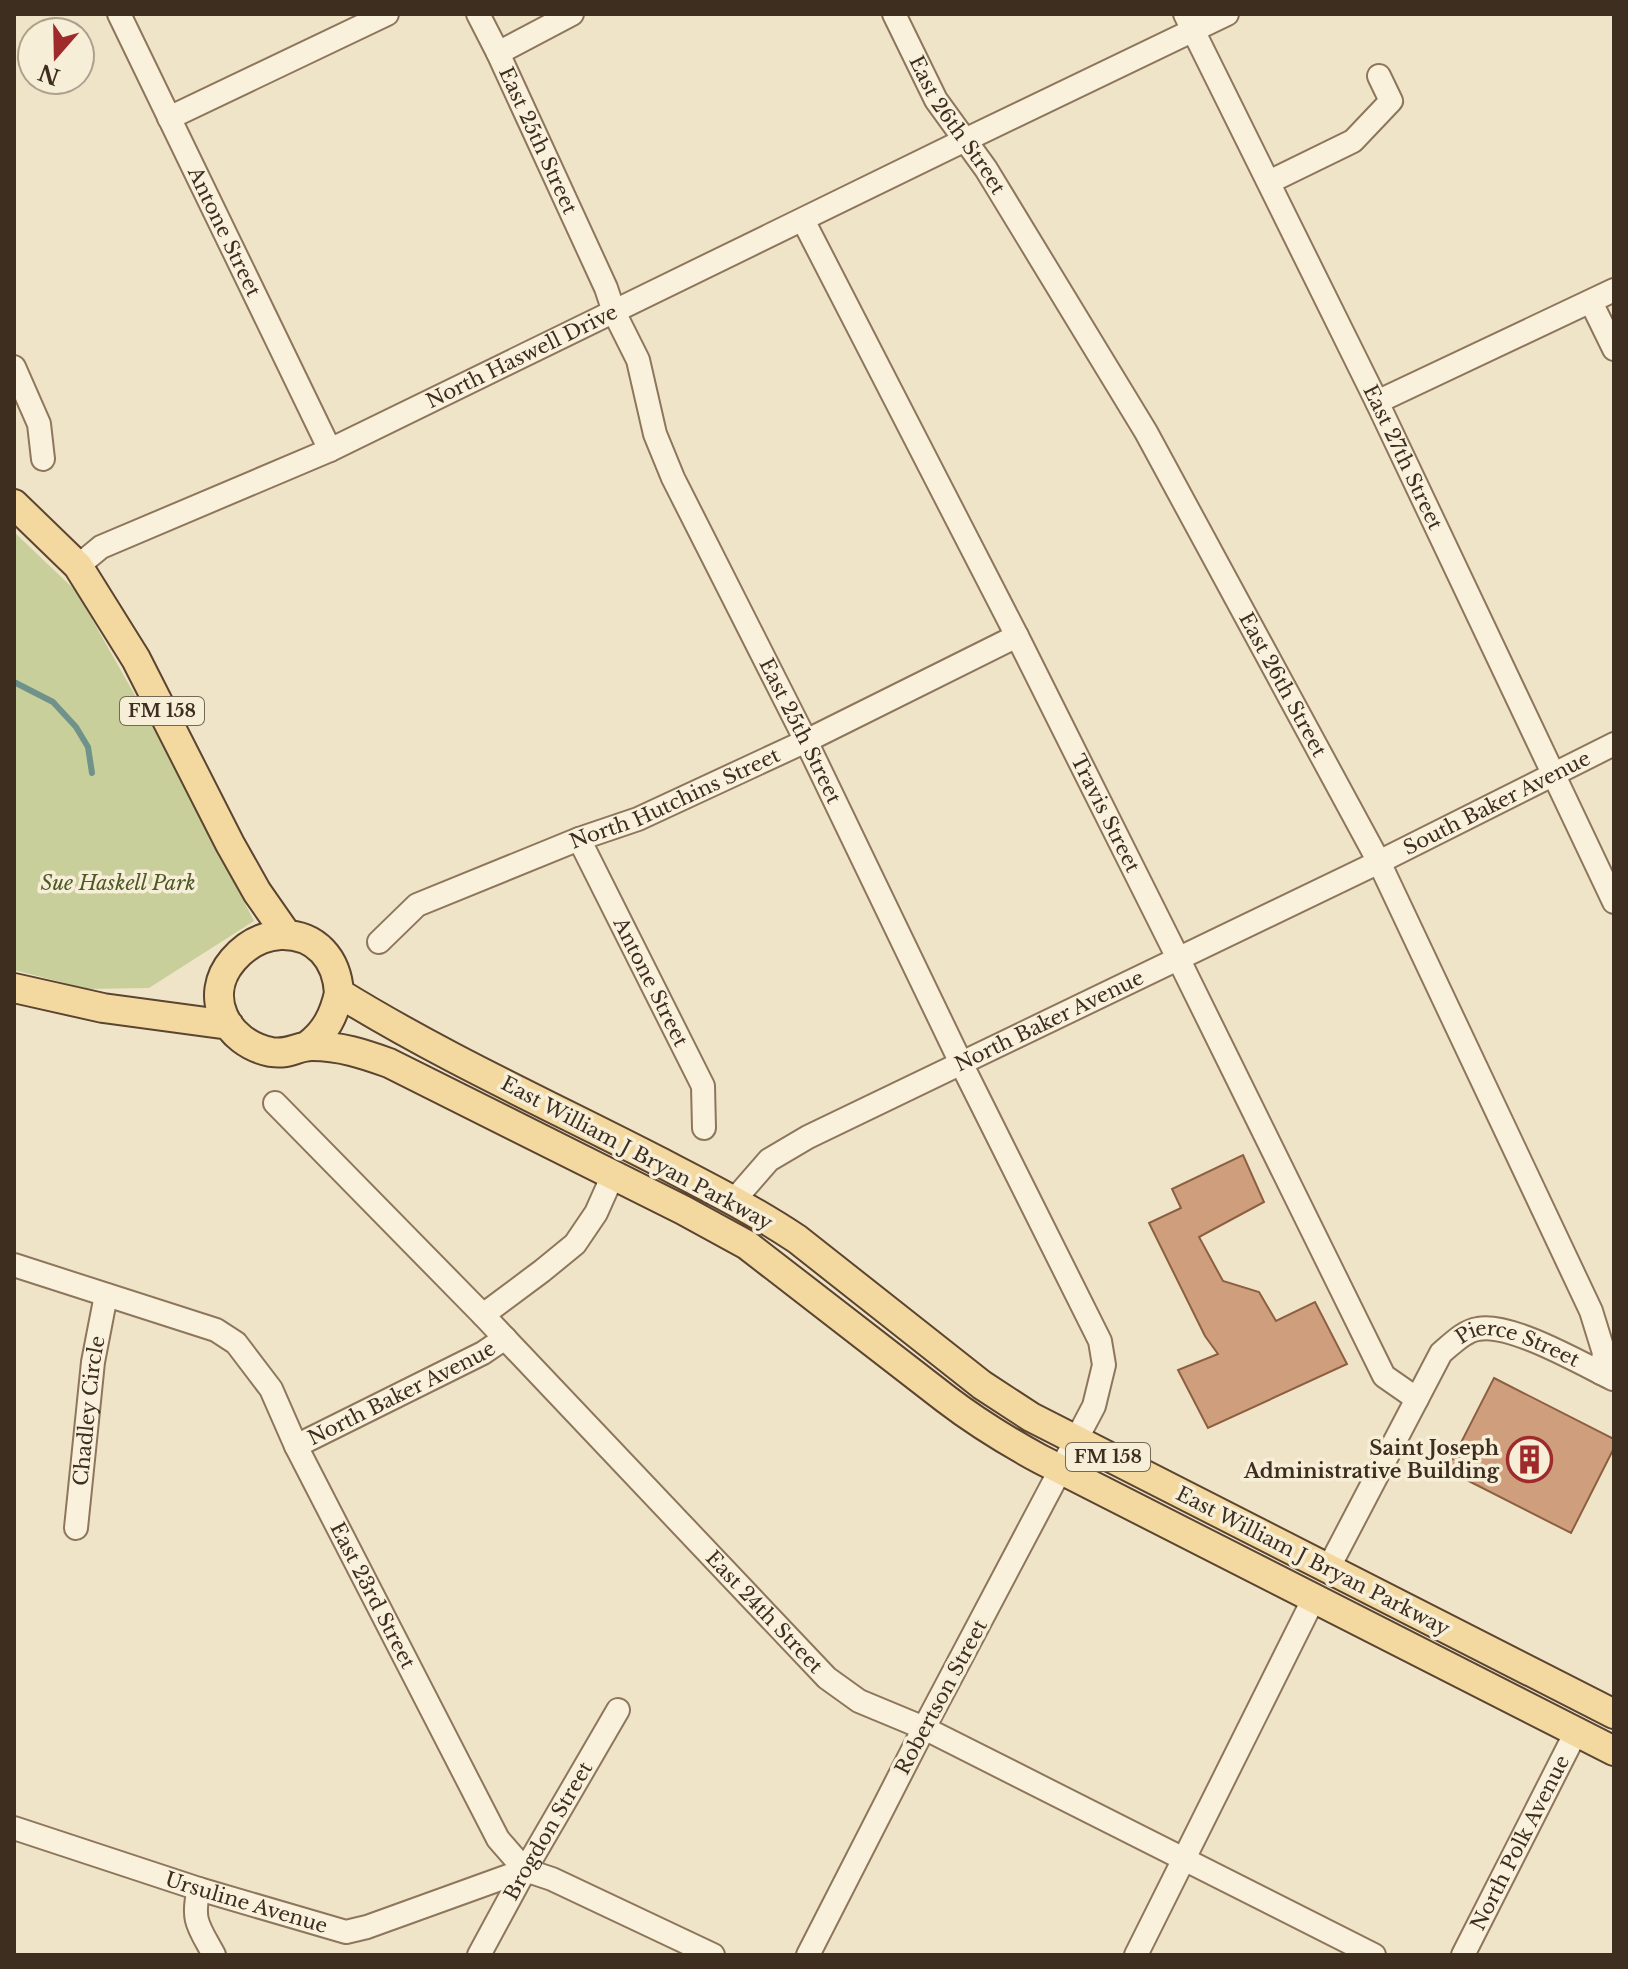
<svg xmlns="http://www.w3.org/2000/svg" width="1628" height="1969" font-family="'Libre Baskerville',serif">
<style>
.green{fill:#c9cf9b}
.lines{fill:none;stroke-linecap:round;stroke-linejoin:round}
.stream{stroke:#6f938a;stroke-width:6}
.building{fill:#cf9f7d;stroke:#8d5f41;stroke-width:2}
.minor-casing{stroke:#8d765c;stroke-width:26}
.major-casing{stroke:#5b4430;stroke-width:32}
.minor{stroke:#faf1dc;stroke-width:22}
.major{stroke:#f3d9a0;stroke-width:28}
.labels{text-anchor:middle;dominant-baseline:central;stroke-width:7;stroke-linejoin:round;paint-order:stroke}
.shield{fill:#f7eed8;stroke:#756857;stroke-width:2}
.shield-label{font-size:18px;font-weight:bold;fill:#3d2e20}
.street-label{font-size:20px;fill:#3d2e20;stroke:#f7eed8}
.park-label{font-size:20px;font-style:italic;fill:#4d5a26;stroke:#f7eed8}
.poi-label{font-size:20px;font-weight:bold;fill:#3d2e20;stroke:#f7eed8;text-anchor:end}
</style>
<rect width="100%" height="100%" fill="#f0e4c8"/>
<path class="green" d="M14,532L76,591L166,750L254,921L149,988L88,989L14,970Z"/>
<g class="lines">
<path class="stream" d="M14,682L53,702L76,727L88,747L92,773"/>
</g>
<path class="building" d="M1243,1155L1264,1202L1199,1237L1223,1281L1259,1292L1276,1321L1315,1302L1347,1364L1208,1428L1178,1370L1218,1354L1205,1336L1149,1223L1181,1208L1172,1189Z
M1494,1378L1614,1439V1448L1571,1533L1447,1470Z"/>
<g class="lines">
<defs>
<g id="minor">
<path id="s1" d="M119,14L330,450"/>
<path id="s2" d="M478,14L498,53L606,288L614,312L638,360L655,434L673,478L806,741L961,1063L1100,1341L1104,1365L1094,1406L924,1728L808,1955"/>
<path id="s3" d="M894,14L936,100L986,169L1146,432L1379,862L1591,1311L1604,1353L1601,1373"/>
<path id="s4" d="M1185,14L1377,402L1614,902"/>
<path d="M498,53L572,14"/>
<path d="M169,118L387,14"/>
<path d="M1269,182L1353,141L1391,101L1379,76"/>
<path id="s5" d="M803,220L1017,636L1178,958L1384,1376L1417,1399"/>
<path d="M1591,302L1614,349"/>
<path d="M14,367L39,424L43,459"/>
<path d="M1377,402L1614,290"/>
<path id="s6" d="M78,566L101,547L330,450L965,140L1227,14"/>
<path id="s7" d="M579,839L703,1086L704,1128"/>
<path id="s8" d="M379,942L417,905L579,839L638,819L806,741L1017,636"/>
<path id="s9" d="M275,1103L483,1315L827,1678L859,1701L924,1728L1374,1955"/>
<path id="s10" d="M737,1202L742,1191L769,1160L808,1137L1379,862L1614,744"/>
<path id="s11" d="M14,1265L216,1330L236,1343L271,1389L296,1446L498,1839L525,1870L552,1879L713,1955"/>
<path d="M483,1315L542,1271L575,1244L596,1213L613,1175"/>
<path id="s12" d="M296,1446L483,1353L505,1338"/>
<path id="s13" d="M76,1528L93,1362L106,1295"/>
<path id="s14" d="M1328,1569L1441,1353C1452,1344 1464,1331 1478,1329C1510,1322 1582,1364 1613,1379"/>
<path id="s15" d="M14,1828L199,1889L346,1932L367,1927L525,1870"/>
<path d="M199,1889C191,1921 199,1927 214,1955"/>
<path id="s16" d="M479,1955L525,1870L618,1710"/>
<path d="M1136,1955L1314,1598"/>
<path id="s17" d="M1463,1955L1576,1732"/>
</g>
<path id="major" d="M14,504L78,566L136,659L230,844L257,892L287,935
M14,988L103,1008L229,1025
M307,1046C326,1032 334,1015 339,993
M1614,1714L1031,1417L982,1385L797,1239C752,1209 706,1186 658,1161C551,1106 441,1056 339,993C337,959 316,934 281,935C261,936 245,946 233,960C202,996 226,1043 271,1052C290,1055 297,1046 312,1046C340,1046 364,1054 389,1063L683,1210L747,1245L946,1399C976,1422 1007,1441 1040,1459L1614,1751"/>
</defs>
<use href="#minor" class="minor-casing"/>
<use href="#major" class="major-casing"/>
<use href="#minor" class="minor"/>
<use href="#major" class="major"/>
</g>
<defs>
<symbol id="building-ring" viewBox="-11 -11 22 22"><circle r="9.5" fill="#f7eed8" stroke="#9e2a2b" stroke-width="1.5"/><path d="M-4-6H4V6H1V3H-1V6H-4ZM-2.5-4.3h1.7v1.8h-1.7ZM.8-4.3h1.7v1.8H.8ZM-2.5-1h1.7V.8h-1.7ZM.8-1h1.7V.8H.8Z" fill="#9e2a2b"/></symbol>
</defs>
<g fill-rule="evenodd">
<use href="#building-ring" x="1504" y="1434" width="51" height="51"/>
</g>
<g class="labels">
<g class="shield">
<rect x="120" y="697" width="84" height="28" rx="6"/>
<rect x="1066" y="1443" width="84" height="28" rx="6"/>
</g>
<g class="shield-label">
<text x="162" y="711">FM 158</text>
<text x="1108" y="1457">FM 158</text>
</g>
<g class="street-label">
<text stroke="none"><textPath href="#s3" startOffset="128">East 26th Street</textPath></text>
<text stroke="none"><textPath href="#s2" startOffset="140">East 25th Street</textPath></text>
<text stroke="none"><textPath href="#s1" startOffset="242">Antone Street</textPath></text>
<text stroke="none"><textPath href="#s6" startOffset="492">North Haswell Drive</textPath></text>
<text stroke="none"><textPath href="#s4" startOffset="494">East 27th Street</textPath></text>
<text stroke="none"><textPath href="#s3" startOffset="776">East 26th Street</textPath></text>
<text stroke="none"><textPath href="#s2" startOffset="788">East 25th Street</textPath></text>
<text stroke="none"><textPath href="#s8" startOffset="332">North Hutchins Street</textPath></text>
<text stroke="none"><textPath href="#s10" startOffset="864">South Baker Avenue</textPath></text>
<text stroke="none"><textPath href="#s5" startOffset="666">Travis Street</textPath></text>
<text stroke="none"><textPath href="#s7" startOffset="160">Antone Street</textPath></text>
<text stroke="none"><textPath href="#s10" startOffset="366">North Baker Avenue</textPath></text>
<text transform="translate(637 1153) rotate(28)">East William J Bryan Parkway</text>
<text stroke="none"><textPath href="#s14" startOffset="330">Pierce Street</textPath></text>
<text stroke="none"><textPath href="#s12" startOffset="118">North Baker Avenue</textPath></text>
<text stroke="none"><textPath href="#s13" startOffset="118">Chadley Circle</textPath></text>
<text transform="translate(1313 1561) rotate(27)">East William J Bryan Parkway</text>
<text stroke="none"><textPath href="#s11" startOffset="524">East 23rd Street</textPath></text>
<text stroke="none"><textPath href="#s9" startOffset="706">East 24th Street</textPath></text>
<text transform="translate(941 1697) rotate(-62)">Robertson Street</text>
<text stroke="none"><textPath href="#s16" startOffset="142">Brogdon Street</textPath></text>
<text stroke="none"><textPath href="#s17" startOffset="126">North Polk Avenue</textPath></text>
<text stroke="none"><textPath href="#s15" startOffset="244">Ursuline Avenue</textPath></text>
</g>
<g class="park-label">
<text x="118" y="883">Sue Haskell Park</text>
</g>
<g class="poi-label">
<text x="1499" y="1448">Saint Joseph<tspan x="1499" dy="23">Administrative Building</tspan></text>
</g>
</g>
<rect width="1628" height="1969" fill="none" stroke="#3d2e20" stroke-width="32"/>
<g transform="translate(56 56) rotate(200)"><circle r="38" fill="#f7eed8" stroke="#ada18e" stroke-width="2"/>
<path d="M0-6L14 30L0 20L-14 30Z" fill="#9e2a2b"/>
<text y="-12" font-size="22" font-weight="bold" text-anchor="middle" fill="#3d2e20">N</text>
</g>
</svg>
